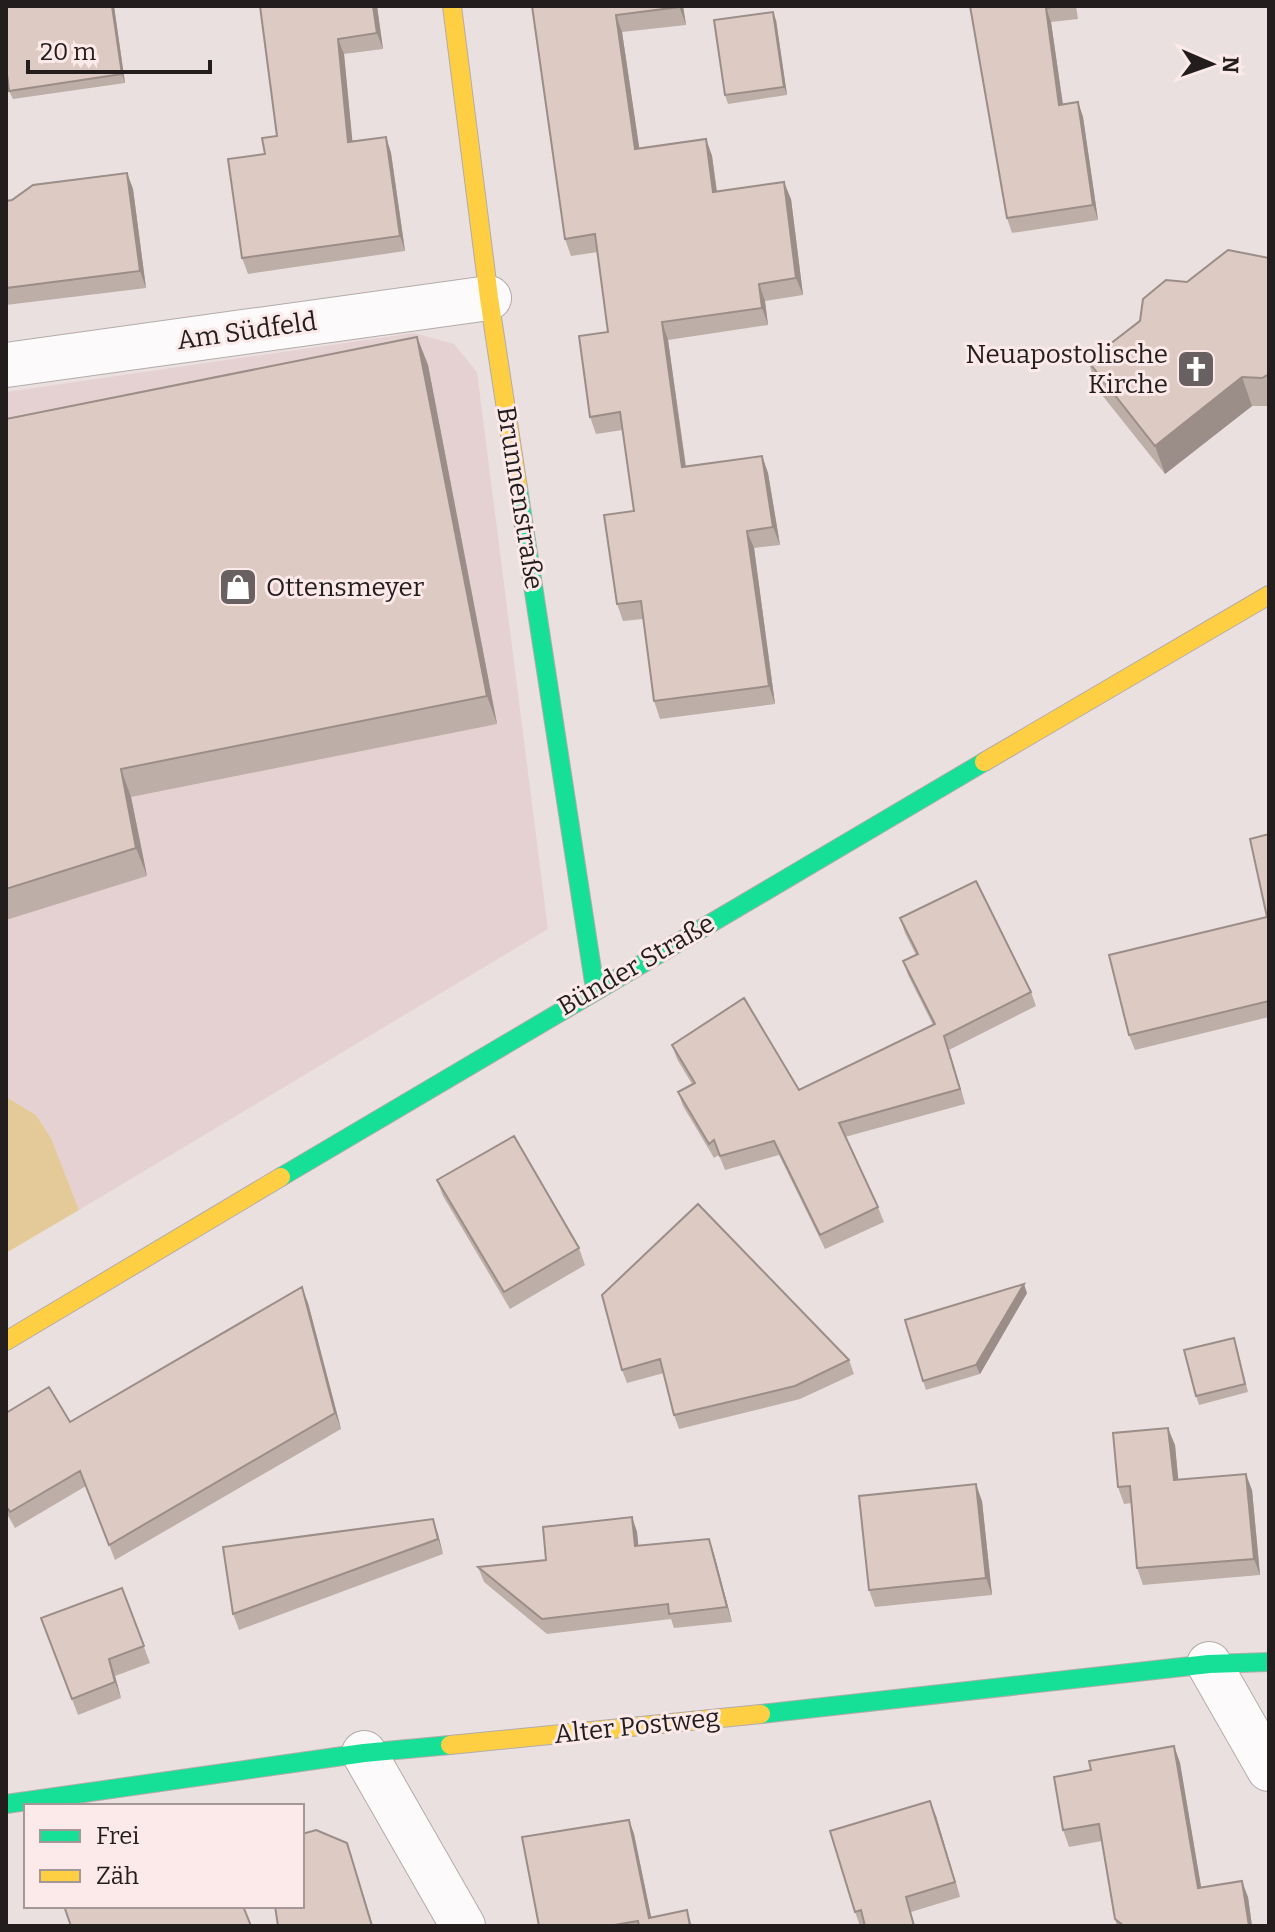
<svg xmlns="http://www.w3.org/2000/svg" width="1275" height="1932" font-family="Bitter,serif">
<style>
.built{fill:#e5d1d1}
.green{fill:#e3ca98}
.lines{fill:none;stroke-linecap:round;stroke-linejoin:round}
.street-casing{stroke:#b3abab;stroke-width:46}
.fast-casing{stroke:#b3abab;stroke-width:20}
.slow-casing{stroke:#b3abab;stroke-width:20}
.street{stroke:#fcfafa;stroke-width:44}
.fast{stroke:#16e098;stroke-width:18}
.slow{stroke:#ffcf43;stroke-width:18}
.wall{fill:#beaea8}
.shaded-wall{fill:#9b8d88}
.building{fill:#ddcac3;stroke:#9b8d88;stroke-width:2}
.labels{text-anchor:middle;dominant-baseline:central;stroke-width:6;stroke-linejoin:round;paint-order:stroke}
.street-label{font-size:26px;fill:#231d1d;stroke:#fce9e9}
.poi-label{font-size:26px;fill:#231d1d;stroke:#fce9e9;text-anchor:end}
</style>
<rect width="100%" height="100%" fill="#ebe0e0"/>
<path class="built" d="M414,333L454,344L477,372L548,929L79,1210L51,1138L36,1115L6,1097V392Z"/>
<path class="green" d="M6,1097L36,1115L51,1138L79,1210L6,1253Z"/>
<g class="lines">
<defs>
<path id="street" d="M6,365L489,298
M1209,1664L1269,1769
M364,1753L463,1926"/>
<path id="fast" d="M518,488L595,989
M281,1177L984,762
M761,1714L1209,1664L1269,1662
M6,1804L364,1753L450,1745"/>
<path id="slow" d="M452,6L489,298L518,488
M984,762L1269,595
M6,1341L281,1177
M450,1745L761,1714"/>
</defs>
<use href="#street" class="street-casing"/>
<use href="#fast" class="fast-casing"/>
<use href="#slow" class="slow-casing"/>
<use href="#street" class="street"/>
<use href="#fast" class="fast"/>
<use href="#slow" class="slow"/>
</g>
<path class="wall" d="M6,6H114L125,83L13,99L9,91Z
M260,6H377L383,49L344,54L352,141L386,137L391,153L405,251L248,274L242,258L265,154L277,136Z
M532,6H683L686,25L622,32L639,148L706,139L712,156L717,191L791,199L803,295L765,301L768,325L668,340L686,466L762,456L768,473L780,545L754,548L775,704L660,719L654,701L643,619L623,621L617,604L634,511L623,430L596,434L590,417L608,332L598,252L571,256L565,239Z
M970,6H1076L1078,19L1051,22L1063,104L1078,102L1083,117L1098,220L1012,233L1007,218Z
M776,20L787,95L728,104L725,95Z
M127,173L133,189L146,288L6,305V201Z
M1269,258V406H1252L1165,474L1098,390L1088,361L1187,282Z
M417,337L428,365L497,724L131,797L147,876L6,920V419Z
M1269,834V1017L1135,1050L1129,1035L1267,917Z
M900,918L1031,992L1036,1006L949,1050L965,1104L845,1137L878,1207L884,1222L825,1249L779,1155L725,1170L719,1155L714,1158L683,1106L678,1092L692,1084L677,1059L672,1045L799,1090L933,1025L908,975L903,961L916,955L905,933Z
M437,1180L579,1248L585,1265L510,1309L443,1196Z
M1027,1293L980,1374L926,1390L923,1381Z
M602,1295L849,1360L854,1374L800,1399L679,1429L674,1415L664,1373L627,1383L622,1370Z
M308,1303L341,1429L115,1560L86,1486L15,1528L6,1512V1413L70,1422Z
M1237,1347L1248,1392L1199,1405L1196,1396Z
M1175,1445L1178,1480L1252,1490L1260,1575L1143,1585L1137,1568L1132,1503L1124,1504L1118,1487Z
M982,1501L992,1595L875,1607L869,1590Z
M632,1517L637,1532L638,1546L709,1539L714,1554L732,1622L674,1628L671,1619L547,1634L484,1582L478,1567L546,1560Z
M438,1534L443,1554L239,1630L233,1614Z
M122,1588L150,1663L115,1676L121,1698L78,1715L41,1618Z
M1174,1746L1180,1763L1201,1887L1248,1897L1252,1926H1117L1115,1919L1102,1841L1069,1847L1063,1830L1091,1770Z
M936,1816L960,1897L911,1912L915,1926H860L855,1912Z
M629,1820L634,1834L651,1917L687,1910L692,1926H539Z"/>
<path class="shaded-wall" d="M112,6H114L125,83L122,74Z
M373,6H377L383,49L377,33Z
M679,6H683L686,25Z
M1046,8L1051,22L1065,120L1059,105Z
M773,12L776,20L787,95L784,87Z
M616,15L622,32L642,166L635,149Z
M338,39L344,54L354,157L348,142Z
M1078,102L1083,117L1098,220L1093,205Z
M386,137L391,153L405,251L400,236Z
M706,139L712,156L719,209L713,192Z
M127,173L133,189L146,288L140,271Z
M784,182L791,199L803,295L796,278Z
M759,284L765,301L768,325L762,308Z
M662,322L668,340L688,484L682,467Z
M417,337L428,365L497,724L487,696Z
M1242,377L1252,406L1165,474L1155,446Z
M762,456L768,473L780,545L773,527Z
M747,531L754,548L775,704L769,686Z
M121,769L131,797L147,876L136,848Z
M944,1036L949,1050L965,1104L960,1089Z
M1024,1284L1027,1293L980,1374L976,1365Z
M302,1287L308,1303L341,1429L335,1413Z
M1168,1428L1175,1445L1180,1497L1174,1480Z
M1246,1474L1252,1490L1260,1575L1254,1559Z
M976,1484L982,1501L992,1595L986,1578Z
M632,1517L637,1532L640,1561L635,1546Z
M433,1519L438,1534L443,1554L438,1539Z
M709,1539L714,1554L732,1622L727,1607Z
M109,1659L115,1676L121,1698L115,1682Z
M1174,1746L1180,1763L1204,1904L1198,1888Z
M930,1801L936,1816L960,1897L955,1882Z
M629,1820L634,1834L653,1926L649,1918Z
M347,1843L352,1858L373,1926H372Z
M1242,1881L1248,1897L1252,1926H1249Z"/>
<path class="building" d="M6,6H112L122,74L9,91L6,66Z
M260,6H373L377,33L338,39L348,142L386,137L400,236L242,258L228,159L265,154L262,138L277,136Z
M532,6H679V7L616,15L635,149L706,139L713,192L784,182L796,278L759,284L762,308L662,322L682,467L762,456L773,527L747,531L769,686L654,701L641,601L617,604L604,515L634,511L620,412L590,417L579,336L608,332L595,234L565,239Z
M970,6H1059L1046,8L1059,105L1078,102L1093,205L1007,218Z
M773,12L784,87L725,95L714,20Z
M127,173L140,271L6,288V201L12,200L33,185Z
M1228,250L1269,258V374L1262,378L1242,377L1155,446L1088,361L1140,321L1143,299L1166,280L1187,282Z
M417,337L487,696L121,769L136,848L6,889V419Z
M1269,834V1001L1129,1035L1109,955L1267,917L1250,839Z
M976,881L1031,992L944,1036L960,1089L839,1123L878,1207L820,1235L774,1141L720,1156L714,1140L709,1144L678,1092L695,1083L672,1045L744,998L799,1090L935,1024L903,961L918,954L900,918Z
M514,1136L579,1248L504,1292L437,1180Z
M698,1204L849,1360L795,1386L674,1415L660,1359L622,1370L602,1295Z
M1024,1284L976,1365L923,1381L905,1320Z
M302,1287L335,1413L109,1545L80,1471L10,1512L6,1506V1413L49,1387L70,1422Z
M1234,1338L1245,1384L1196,1396L1184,1350Z
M1168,1428L1174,1480L1246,1474L1254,1559L1137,1568L1130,1486L1118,1487L1113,1433Z
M976,1484L986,1578L869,1590L859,1496Z
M632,1517L635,1546L709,1539L727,1607L669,1614L668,1604L542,1619L478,1567L546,1560L543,1527Z
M433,1519L438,1539L233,1614L223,1547Z
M122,1588L144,1646L109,1659L115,1682L72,1699L41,1618Z
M1174,1746L1198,1888L1242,1881L1249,1926H1124L1115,1919L1099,1824L1063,1830L1054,1777L1091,1770L1089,1761Z
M930,1801L955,1882L906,1897L914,1926H865L861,1910L855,1912L830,1831Z
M629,1820L649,1918L687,1910L690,1926H639L638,1921L609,1926H539L522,1837Z
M316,1830L347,1843L372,1926H278L275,1906H302V1834Z
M64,1906H243L251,1926H71Z"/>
<defs>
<symbol id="church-square" viewBox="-11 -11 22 22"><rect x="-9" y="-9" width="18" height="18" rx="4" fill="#696161" stroke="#fce9e9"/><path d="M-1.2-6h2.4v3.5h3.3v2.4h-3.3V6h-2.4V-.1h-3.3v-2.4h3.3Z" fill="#fff"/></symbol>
<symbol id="shop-square" viewBox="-11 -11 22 22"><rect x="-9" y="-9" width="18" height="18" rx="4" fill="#696161" stroke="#fce9e9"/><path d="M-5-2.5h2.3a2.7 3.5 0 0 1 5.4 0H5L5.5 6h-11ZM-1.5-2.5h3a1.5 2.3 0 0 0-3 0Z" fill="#fff"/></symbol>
</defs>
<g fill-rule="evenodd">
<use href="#church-square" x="1174" y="347" width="44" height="44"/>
<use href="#shop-square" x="216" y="565" width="44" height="44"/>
</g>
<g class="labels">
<g class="street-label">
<text transform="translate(247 331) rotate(-8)">Am Südfeld</text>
<text transform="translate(520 498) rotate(81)">Brunnenstraße</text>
<text transform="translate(636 965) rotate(-30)">Bünder Straße</text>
<text transform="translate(637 1726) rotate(-6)">Alter Postweg</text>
</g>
<g class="poi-label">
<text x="1168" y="354">Neuapostolische<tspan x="1168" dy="30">Kirche</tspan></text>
<text x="266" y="587" text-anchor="start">Ottensmeyer</text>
</g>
</g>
<rect width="1275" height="1932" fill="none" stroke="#231d1d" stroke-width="16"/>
<rect x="24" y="1804" width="280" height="104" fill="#fce9e9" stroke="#a59797" stroke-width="2"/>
<rect x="40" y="1830" width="40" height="12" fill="#16e098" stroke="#a59797" stroke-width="2"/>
<text x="96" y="1844" font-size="24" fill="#231d1d">Frei</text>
<rect x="40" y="1870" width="40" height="12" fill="#ffcf43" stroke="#a59797" stroke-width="2"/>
<text x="96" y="1884" font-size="24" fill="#231d1d">Zäh</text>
<g transform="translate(1211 64) rotate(92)" stroke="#fce9e9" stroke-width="6" paint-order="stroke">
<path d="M0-6L14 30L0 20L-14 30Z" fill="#231d1d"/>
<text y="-12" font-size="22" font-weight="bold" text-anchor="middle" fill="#231d1d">N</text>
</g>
<path d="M28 60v12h182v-12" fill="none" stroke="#231d1d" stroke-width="4"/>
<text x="40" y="60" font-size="24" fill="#231d1d" stroke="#fce9e9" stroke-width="6" paint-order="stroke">20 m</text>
</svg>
